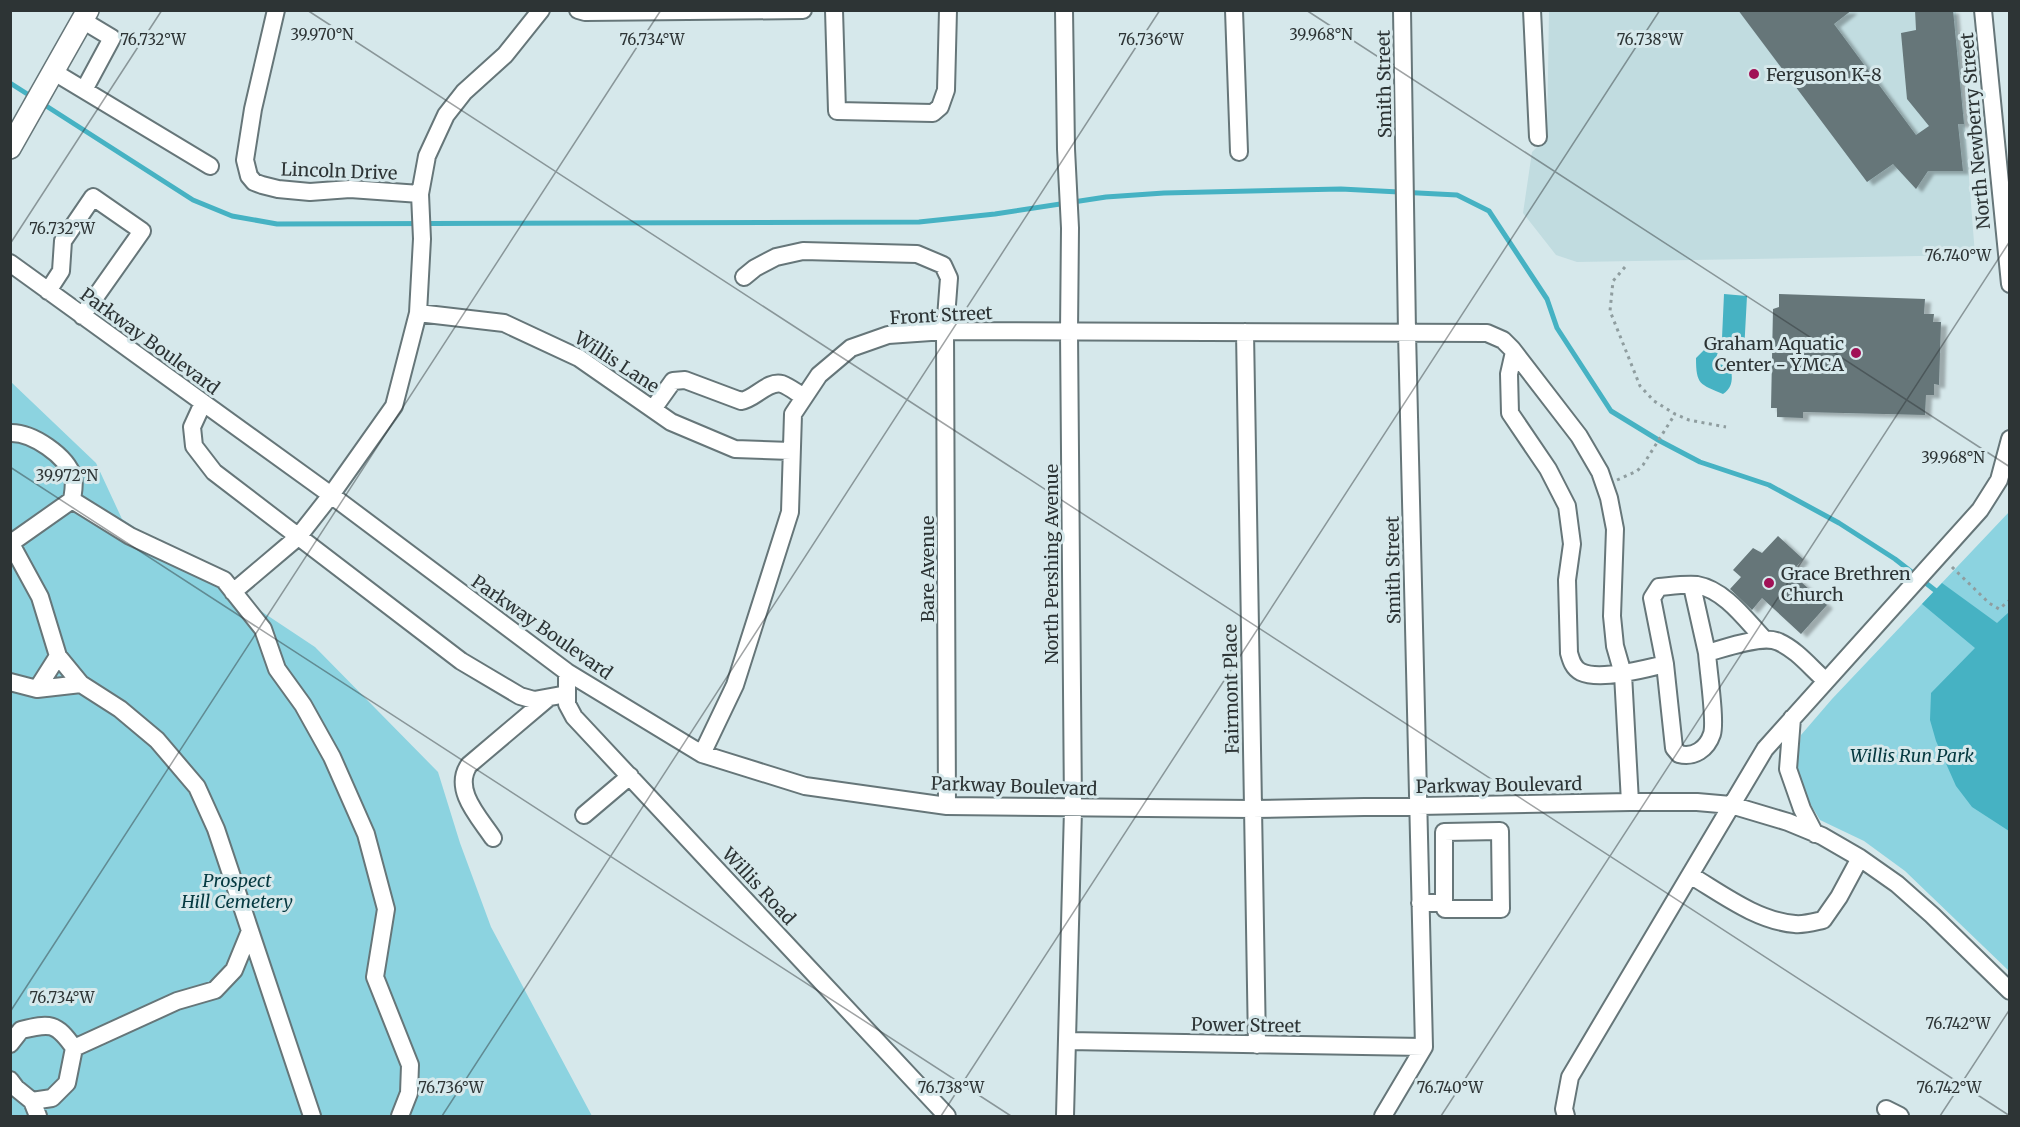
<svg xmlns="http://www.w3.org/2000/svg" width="2020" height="1127" font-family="Merriweather,serif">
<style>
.built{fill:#c1dce0}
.green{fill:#8cd3e0}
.water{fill:#46b2c3}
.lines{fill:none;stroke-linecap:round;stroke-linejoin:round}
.stream{stroke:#46b2c3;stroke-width:5}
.building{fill:#667679;filter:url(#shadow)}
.minor-casing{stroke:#667679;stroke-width:20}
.major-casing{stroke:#667679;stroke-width:24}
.path{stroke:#8f9d9f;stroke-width:3;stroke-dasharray:3 4.5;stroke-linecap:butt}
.minor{stroke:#fff;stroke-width:16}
.major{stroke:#fff;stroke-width:21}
.ticks{fill:none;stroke:#2d3435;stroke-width:1.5;stroke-opacity:0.45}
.poi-dot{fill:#a11156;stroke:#d6e8eb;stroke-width:2}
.labels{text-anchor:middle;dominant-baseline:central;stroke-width:6;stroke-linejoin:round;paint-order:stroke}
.poi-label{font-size:18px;fill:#2d3435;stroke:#d6e8eb;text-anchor:start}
.street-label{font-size:18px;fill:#2d3435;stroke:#d6e8eb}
.park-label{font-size:18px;font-style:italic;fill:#053940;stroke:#d6e8eb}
.ticks-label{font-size:15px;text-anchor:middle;fill:#2d3435;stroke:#d6e8eb;stroke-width:6;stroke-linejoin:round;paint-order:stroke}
</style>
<defs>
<filter id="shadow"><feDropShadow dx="6" dy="3.5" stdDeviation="1.5" flood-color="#0004"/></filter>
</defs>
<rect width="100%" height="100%" fill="#d6e8eb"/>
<path class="built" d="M1549,11H1956L1975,255L1577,262L1556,255L1523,213L1532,152L1547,137Z"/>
<path class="green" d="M10,381L96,463L122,519L315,647L438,772L460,843L491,927L592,1116H11Z
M2009,512V971L1905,871L1864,841L1820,820L1794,777L1801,735L1832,699Z"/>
<path class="water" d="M1724,294L1747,296L1744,352L1722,351L1718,352L1716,358L1719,364L1731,367C1732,377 1734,387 1723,394C1700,384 1696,385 1696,358L1705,349L1722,338Z
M1942,583L1997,623L2009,612V831L1972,807L1956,786L1936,741L1930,720L1931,693L1975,648L1922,604Z"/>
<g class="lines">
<path class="stream" d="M10,83L32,97
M40,102L193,200L232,216L277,224L919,222L995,214L1106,197L1164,193L1341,189L1457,195L1489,211L1547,299L1557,328L1611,411L1660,441L1700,462L1769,485L1839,523L1895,559L1936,591"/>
</g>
<path class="building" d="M1738,10H1852L1834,24L1916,135L1929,126L1907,99L1901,33L1916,30L1915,10H1953L1964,124H1958L1963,171H1928L1916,189L1893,164L1867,182Z
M1779,294L1925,299L1924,314H1934L1933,322H1941L1939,385L1934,384V395H1926L1925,415L1803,412V418L1777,417V408H1771L1773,309L1779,307Z
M1778,536L1803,559L1791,573L1827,605L1801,634L1762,598L1752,610L1730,589L1741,577L1733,570L1753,548L1762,553Z"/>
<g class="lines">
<defs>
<path id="minor" d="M276,10L253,109L245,160L249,176L254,182L262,185L278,189L310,192L350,189L420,194
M578,10L585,12L803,10
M834,10L837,111L933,113L940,107L946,90L948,10
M1064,10L1066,149L1070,228L1069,332L1073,809L1065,1116
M1234,10L1239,152
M1532,10L1538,137
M1983,10L2010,284
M82,20L112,38L84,90
M54,72L210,166
M10,263L331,495L567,672L702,754L805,786L947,806L1252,809L1630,802H1697L1731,805L1788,822L1822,836L1860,858L1897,884L1932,915L2010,991
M744,277L755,268L776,257L803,251L917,254L943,265L949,278L945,331L947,806
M48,291L61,271L63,241L93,197L142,231L82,316
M418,313L504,323L579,358L671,422L735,449L791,451
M1245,332L1257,1045
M1514,352L1509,374L1510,413L1548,469L1567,506L1572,544L1567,580L1569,653C1571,660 1573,668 1581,672C1600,681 1645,669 1665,664L1674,748L1679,754C1694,758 1707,749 1712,734C1716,721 1708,669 1707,653C1725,648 1763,634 1779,642C1797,650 1811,668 1826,681
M203,403L192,427L194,446L214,472L461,661L520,696L534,700L567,694
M653,409L673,381L685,380L741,401C755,399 768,380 782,384C790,387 797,393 804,397
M10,433C32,432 67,456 73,477C75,484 73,493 72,500
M10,542L40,597L58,656L81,684L120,709L157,740L197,787L216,829L312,1116
M11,543L72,500L130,536L224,580L263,629L277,669L303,705L332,757L366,834L386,909L375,977L410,1065L409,1093L400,1116
M1692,586L1707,653
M233,592L298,537L331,495L394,406L418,313L422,239L420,194L427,156L446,115L464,92L505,55L541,10
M1665,664L1652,598L1659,587C1671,586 1685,584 1697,585C1725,590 1746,620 1764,639
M567,672V704L574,717L947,1116
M10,682L37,689L58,656
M37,689L81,684
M1792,718L1788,769L1802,809L1815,834
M702,754L735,685L790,512L793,414L819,375L851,348L888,335L945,331L1487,333L1503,340L1512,349L1579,436L1600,472L1609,498L1615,529L1612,616L1615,646L1623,674L1630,802
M584,815L630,776
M493,838C480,818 452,790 469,765L547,699
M1860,858L1839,897L1823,920C1814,922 1804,925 1795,924C1757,921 1722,894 1690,875L1765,749L1980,510L1999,480L2010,439
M1420,903H1444L1445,909H1501L1500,831L1444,832V903
M1068,1041L1424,1047
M10,1044L21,1030C50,1023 56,1022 74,1048L67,1083L52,1098L32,1101L16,1088L10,1080
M74,1048L177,1001L215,990L234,970L250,931
M32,1101L38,1116
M1886,1109L1900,1116
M1383,1116L1424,1047L1407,332L1402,10
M1566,1116L1564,1109L1570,1077L1690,875"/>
<path id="major" d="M10,148L88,10"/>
</defs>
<use href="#minor" class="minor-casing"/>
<use href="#major" class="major-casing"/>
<path class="path" d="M1625,267L1613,281L1610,311L1640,386L1654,401L1675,414L1689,420L1726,427
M1617,480L1637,471L1643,465L1675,414
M1952,567L1989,603L1999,609L2010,600"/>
<use href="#minor" class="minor"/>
<use href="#major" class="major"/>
</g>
<path class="ticks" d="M307,10L2010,1116M1306,10L2010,467M10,244L162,10M10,467L1011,1116M10,1012L661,10M10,1116H12M442,1116L1160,10M941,1116L1660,10M1441,1116L2010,241M1940,1116L2010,1009"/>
<g class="poi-dot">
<circle cx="1754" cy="74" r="6"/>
<circle cx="1856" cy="353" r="6"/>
<circle cx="1769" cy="583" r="6"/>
</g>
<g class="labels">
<g class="poi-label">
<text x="1766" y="74">Ferguson K-8</text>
<text x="1844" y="343" text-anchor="end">Graham Aquatic<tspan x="1844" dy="21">Center - YMCA</tspan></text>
<text x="1781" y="573">Grace Brethren<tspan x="1781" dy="21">Church</tspan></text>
</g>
<g class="street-label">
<text transform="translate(1384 84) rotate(-91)">Smith Street</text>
<text transform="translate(1975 131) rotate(-95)">North Newberry Street</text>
<text transform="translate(339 171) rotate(2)">Lincoln Drive</text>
<text transform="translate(941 315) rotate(-3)">Front Street</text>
<text transform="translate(150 341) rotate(36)">Parkway Boulevard</text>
<text transform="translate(617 362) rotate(33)">Willis Lane</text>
<text transform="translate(1051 564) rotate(-90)">North Pershing Avenue</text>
<text transform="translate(927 569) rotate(-90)">Bare Avenue</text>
<text transform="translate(1393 570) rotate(-91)">Smith Street</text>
<text transform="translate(542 627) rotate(35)">Parkway Boulevard</text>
<text transform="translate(1231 689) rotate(-91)">Fairmont Place</text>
<text transform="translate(1499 785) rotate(-1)">Parkway Boulevard</text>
<text transform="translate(1014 786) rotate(2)">Parkway Boulevard</text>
<text transform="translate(759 886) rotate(47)">Willis Road</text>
<text transform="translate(1246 1025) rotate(1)">Power Street</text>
</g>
<g class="park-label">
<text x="1912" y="755">Willis Run Park</text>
<text x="237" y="880">Prospect<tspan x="237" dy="21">Hill Cemetery</tspan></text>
</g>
</g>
<g class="ticks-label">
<text x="322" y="40">39.970°N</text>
<text x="1321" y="40">39.968°N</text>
<text x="153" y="45">76.732°W</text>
<text x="652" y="45">76.734°W</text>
<text x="1151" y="45">76.736°W</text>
<text x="1650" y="45">76.738°W</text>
<text x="62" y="234">76.732°W</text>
<text x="1958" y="261">76.740°W</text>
<text x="1953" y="463">39.968°N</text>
<text x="67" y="481">39.972°N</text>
<text x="62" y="1003">76.734°W</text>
<text x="1958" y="1029">76.742°W</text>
<text x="451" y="1093">76.736°W</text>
<text x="951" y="1093">76.738°W</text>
<text x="1450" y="1093">76.740°W</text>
<text x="1949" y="1093">76.742°W</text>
</g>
<rect width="2020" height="1127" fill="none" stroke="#2d3435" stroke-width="24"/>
</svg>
